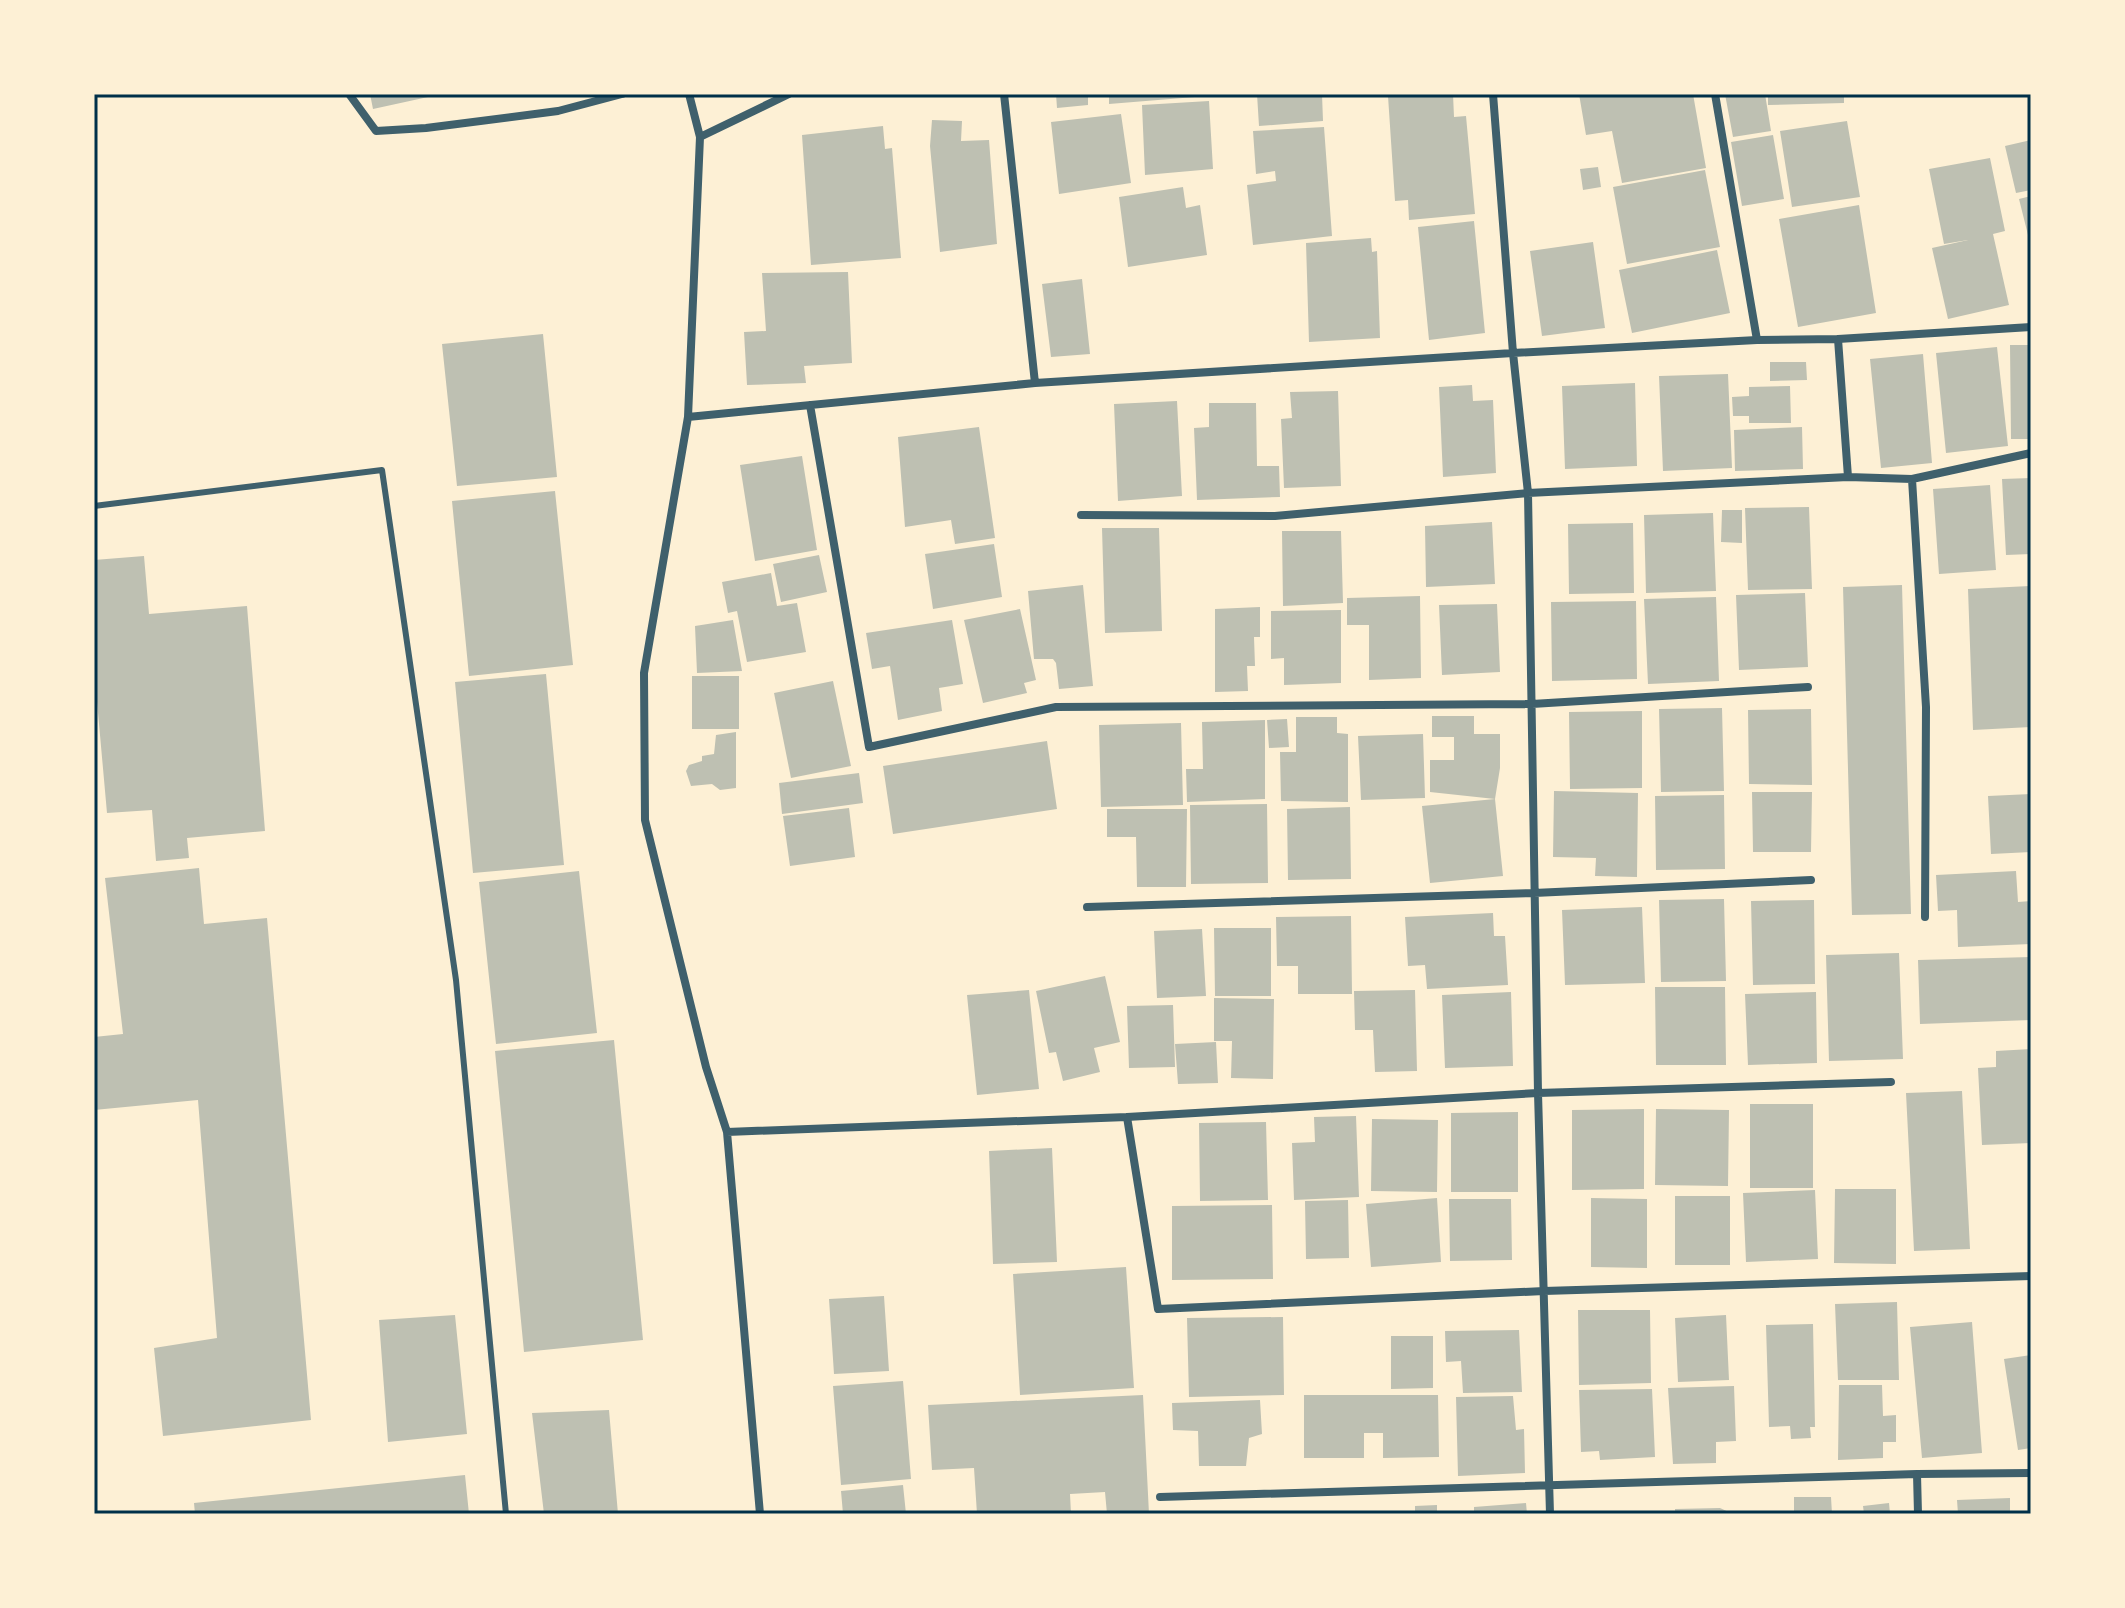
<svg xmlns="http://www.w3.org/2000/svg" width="2125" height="1608" font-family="Overpass,sans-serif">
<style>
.building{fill:#bec0b2}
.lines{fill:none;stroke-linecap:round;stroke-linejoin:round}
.service{stroke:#3f606c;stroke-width:6}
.minor{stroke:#3f606c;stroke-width:8}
.neatline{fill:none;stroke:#003049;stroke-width:3}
</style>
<rect width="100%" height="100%" fill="#fdf0d5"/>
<path class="building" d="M370,94H427L428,97L373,109Z
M1056,94H1088V105L1057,108Z
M1109,94H1207V96L1109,104Z
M1257,94H1322L1323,121L1259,126Z
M1425,94H1453L1454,117L1466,116L1475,214L1409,220L1408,200L1395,201L1388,96Z
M1579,94H1693L1706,168L1622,183L1612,131L1586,135Z
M1725,94H1765L1771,131L1733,137Z
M1768,94H1844V103L1768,105Z
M1209,101L1213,169L1145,175L1142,105Z
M1121,114L1131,183L1059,194L1051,122Z
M932,120L962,121L961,141L989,140L997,244L940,252L930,146Z
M1847,121L1860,197L1792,207L1780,131Z
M883,126L885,149L892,148L901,258L811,265L802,135Z
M1324,127L1332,236L1253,245L1247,185L1276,181L1275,171L1256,174L1253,131Z
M1773,135L1784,199L1742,206L1731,142Z
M2031,140V190L2016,193L2005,146Z
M1990,158L2005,231L1993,234L2009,305L1948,319L1932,248L1968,240L1944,244L1929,169Z
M1598,167L1601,187L1583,190L1580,169Z
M1705,170L1720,247L1627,264L1613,187Z
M1183,187L1186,208L1200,205L1207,255L1128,267L1119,197Z
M2031,196V243H2030L2019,199Z
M1859,205L1876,313L1798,327L1779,219Z
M1474,221L1485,333L1429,340L1418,227Z
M1371,238L1372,252L1377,251L1380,338L1309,342L1306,243Z
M1593,242L1605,328L1542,336L1530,251Z
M1717,250L1730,313L1632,333L1619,270Z
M848,272L852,363L804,366L806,383L747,385L744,332L766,331L762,273Z
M1082,279L1090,354L1051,357L1042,284Z
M543,334L557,477L457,486L442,344Z
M2010,345H2031V439H2011Z
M1997,347L2008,446L1946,453L1936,353Z
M1923,354L1932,463L1881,468L1870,359Z
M1770,362H1806L1807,380L1770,381Z
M1728,374L1732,468L1663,471L1659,376Z
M1635,383L1637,466L1565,469L1562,386Z
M1472,385L1473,401L1493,400L1496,473L1443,477L1439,387Z
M1790,386L1791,423H1749V416H1733L1732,397L1749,396V387Z
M1338,391L1341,486L1284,488L1281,419L1292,418L1290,392Z
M1177,401L1182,496L1118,501L1114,404Z
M1209,403H1256L1257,466H1279L1280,497L1197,500L1194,428L1209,427Z
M979,427L995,538L955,544L951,520L905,527L898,437Z
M1802,427L1803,469L1735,471L1734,430Z
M802,456L817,550L755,561L740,465Z
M2031,478V554L2006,555L2002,479Z
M1990,485L1996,570L1939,574L1933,489Z
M555,491L573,665L469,676L452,501Z
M1809,507L1812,589L1748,590L1745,508Z
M1722,510H1742V543L1721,542Z
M1713,513L1716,591L1646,593L1644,515Z
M1492,522L1495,584L1426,587L1425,526Z
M1633,523L1634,593L1569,594L1568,524Z
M1102,528H1159L1162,631L1105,633Z
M1282,531H1341L1343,603L1283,606Z
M994,544L1002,597L933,609L925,554Z
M819,555L827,592L781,602L773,564Z
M144,556L149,614L247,606L265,831L187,838L189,858L156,861L152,810L107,813L94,668V560Z
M771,573L777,606L797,603L806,652L747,662L737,611L728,613L722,582Z
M1083,585L1093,686L1059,689L1056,663L1053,659H1034L1028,591Z
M1902,585L1911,914L1852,915L1843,587Z
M2030,586L2031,727L1973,730L1968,589Z
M1805,593L1808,667L1739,670L1736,595Z
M1420,596L1421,678L1369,680V625H1347V598Z
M1716,597L1719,681L1648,684L1644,599Z
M1636,601L1637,679L1552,681L1551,602Z
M1497,604L1500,672L1442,675L1439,605Z
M1260,607V637H1254L1255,666H1247L1248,691L1215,692V609Z
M1020,609L1036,680L1024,683L1027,693L983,703L964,620Z
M1341,610V683L1284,685V658L1271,659V611Z
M733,620L742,671L697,673L695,626Z
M952,620L963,684L939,688L942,711L898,720L890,666L872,669L866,633Z
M546,674L564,865L473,873L455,682Z
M692,676H739V729H692Z
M833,681L851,766L791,778L774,693Z
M1722,708L1724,791L1661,792L1659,709Z
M1811,709L1812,785L1749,784L1748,710Z
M1642,711V788L1570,789L1569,712Z
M1432,716H1474V734H1500V768L1495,799L1503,876L1430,883L1422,806L1495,799L1430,792V760H1454V737H1432Z
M1296,717H1337V733L1348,734V802L1281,801L1280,752H1296Z
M1287,719L1289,747L1269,748L1267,720Z
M1265,720V799L1187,802L1186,769H1203L1202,722Z
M1181,723L1183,805L1101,807L1099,725Z
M736,732V788L720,790L712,784L691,786L686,771L689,765L702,761V756L714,754L716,735Z
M1423,734L1425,798L1361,800L1358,736Z
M1047,741L1057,809L893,834L883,766Z
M859,773L863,803L782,814L779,783Z
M1554,791L1638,793L1637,877L1595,876L1596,858L1553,857Z
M1752,792H1812L1811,852H1753Z
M2031,794V852L1991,854L1988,796Z
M1724,795L1725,869L1656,870L1655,796Z
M1267,804L1268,883L1191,884L1190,805Z
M1350,807L1351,879L1288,880L1287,809Z
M849,808L855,857L790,866L783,816Z
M1107,809H1187L1186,887H1137L1136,837H1107Z
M199,868L204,924L267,918L311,1420L163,1436L154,1348L217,1338L198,1100L94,1110V1037L123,1034L105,878Z
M579,871L597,1033L496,1044L479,882Z
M2016,871L2018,902L2031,901V944L1958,947L1957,910L1938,911L1936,875Z
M1724,899L1726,981L1661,982L1659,900Z
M1814,900L1815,984L1753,985L1751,901Z
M1642,907L1645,983L1565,985L1562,910Z
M1493,913L1494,936H1505L1508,985L1427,989L1425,965L1408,966L1405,917Z
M1351,916L1352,994H1298V966H1277L1276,917Z
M1214,928H1271V996H1215Z
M1202,929L1206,996L1157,998L1154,931Z
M1899,953L1903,1059L1829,1061L1826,955Z
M2031,957V1020L1920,1024L1918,960Z
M1105,976L1120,1042L1094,1048L1100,1072L1063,1081L1056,1052L1049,1053L1036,991Z
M1655,987H1725L1726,1065H1656Z
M1029,990L1039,1089L977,1095L967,995Z
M1415,990L1417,1071L1375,1072L1373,1030H1355L1354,991Z
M1511,992L1513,1066L1445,1068L1442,995Z
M1816,992L1817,1063L1748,1065L1745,994Z
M1214,998L1274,999L1273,1079L1231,1078L1232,1041H1214Z
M1173,1005L1175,1067L1129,1068L1127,1006Z
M614,1040L643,1340L524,1352L495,1051Z
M1216,1042L1218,1083L1178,1084L1175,1044Z
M2031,1049V1143L1982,1145L1978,1068L1996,1067V1051Z
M1962,1091L1970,1249L1914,1251L1906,1093Z
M1750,1104H1813V1188H1750Z
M1644,1109V1189L1572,1190V1110Z
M1656,1109L1729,1110L1728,1186L1655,1185Z
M1518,1112V1192H1451V1113Z
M1356,1116L1359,1197L1294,1200L1292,1143L1315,1142L1314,1117Z
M1372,1119L1438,1120L1437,1192L1371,1191Z
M1266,1122L1268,1200L1200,1201L1199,1123Z
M1052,1148L1057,1262L993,1264L989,1151Z
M1835,1189H1896V1264L1834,1263Z
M1815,1190L1818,1259L1746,1262L1743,1193Z
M1675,1196H1730V1265H1675Z
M1437,1198L1441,1262L1371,1267L1366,1204Z
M1591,1198L1647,1199V1268L1591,1267Z
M1449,1199H1511L1512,1260L1450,1261Z
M1348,1200L1349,1258L1306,1259L1305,1201Z
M1272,1205L1273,1279L1172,1280V1206Z
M1126,1267L1134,1388L1020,1395L1013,1274Z
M884,1296L889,1371L834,1374L829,1299Z
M1897,1302L1899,1380H1838L1835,1304Z
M1578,1310H1650L1651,1383L1579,1385Z
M455,1315L467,1434L388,1442L379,1320Z
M1726,1315L1729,1380L1678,1382L1675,1318Z
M1283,1317L1284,1395L1189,1397L1187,1318Z
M1972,1322L1982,1453L1922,1458L1910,1327Z
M1813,1324L1815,1427H1810L1811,1438L1791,1439L1790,1426L1769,1427L1766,1325Z
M1519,1330L1522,1392L1463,1393L1461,1361L1446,1362L1445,1331Z
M1391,1336H1433V1388L1391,1389Z
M2031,1355V1448L2018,1450L2004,1359Z
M903,1381L911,1479L841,1485L833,1386Z
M1839,1385H1882L1883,1416L1896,1415V1442H1883V1458L1838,1460Z
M1734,1386L1736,1441L1716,1442V1463L1673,1464L1668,1388Z
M1652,1389L1655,1457L1600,1460L1599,1451L1581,1452L1579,1390Z
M1143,1395L1149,1514H1107L1105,1492L1070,1494L1071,1514H977L974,1468L932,1470L928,1405Z
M1304,1395H1438L1439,1457L1383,1458V1433H1364V1458H1304Z
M1513,1396L1516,1430L1524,1429L1525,1473L1458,1476L1456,1397Z
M1260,1400L1262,1434L1249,1438L1246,1466H1199L1198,1431L1173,1430L1172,1403Z
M609,1410L618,1514H544L532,1413Z
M465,1475L469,1514H195L194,1503Z
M903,1485L906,1514H843L841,1491Z
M1794,1497H1831L1832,1514H1794Z
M2010,1498V1514H1958L1957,1500Z
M1526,1503L1527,1514H1474V1507Z
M1889,1503L1890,1514H1864L1863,1506Z
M1437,1505V1514H1415V1506Z
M1720,1508L1733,1514H1675V1509Z"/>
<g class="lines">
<path class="service" d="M94,506L382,470L456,980L506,1514"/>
<path class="minor" d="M349,94L376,131L426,128L558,111L622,94
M689,94L700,137L688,417L644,673L645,820L706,1067L727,1132L760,1514
M1004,94L1035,383
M1493,94L1513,353L1528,493L1538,1093L1550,1514
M1715,94L1757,340
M700,137L789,94
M1838,339L1848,477
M810,405L869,747L1056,707L1532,704L1808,687
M688,417L1035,383L1513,353L1757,340L1838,339L2031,327
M1912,479L1926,707L1925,917
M1081,515L1275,516L1528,493L1848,477L1912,479L2031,453
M1087,907L1534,893L1811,880
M1127,1117L1158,1309L1544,1291L2031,1276
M727,1132L1127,1117L1538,1093L1891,1082
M1917,1474L1918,1514
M1160,1497L1917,1474L2031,1473"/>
</g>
<rect width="2125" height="1608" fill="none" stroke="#fdf0d5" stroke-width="192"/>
<rect x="96" y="96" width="1933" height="1416" class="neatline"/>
</svg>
